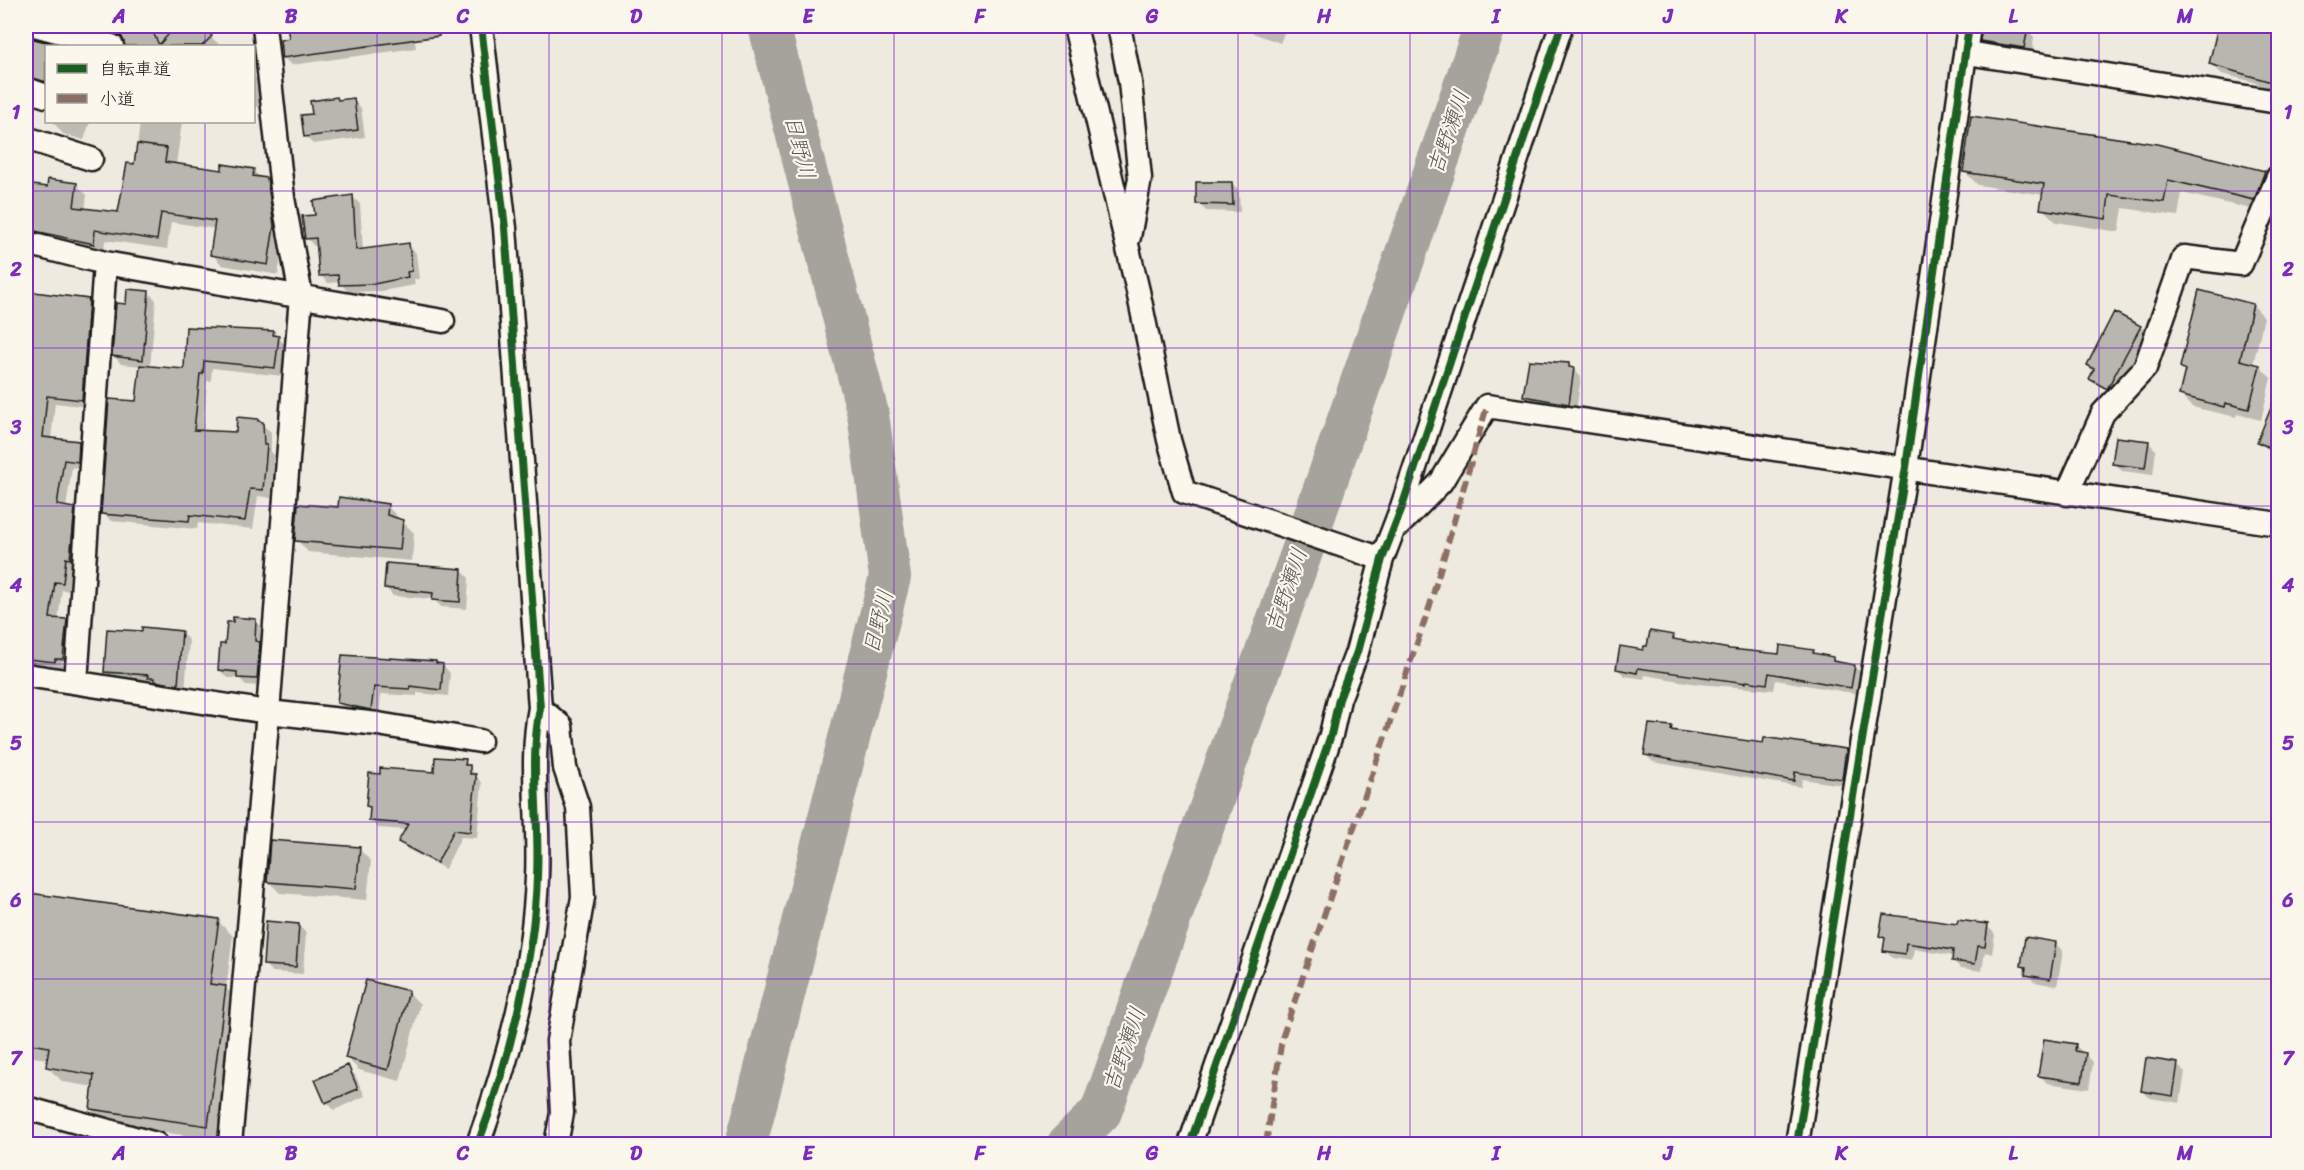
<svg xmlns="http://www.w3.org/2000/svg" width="2304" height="1170" font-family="Sriracha,'Klee One',sans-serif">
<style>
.shadow{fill:#0003;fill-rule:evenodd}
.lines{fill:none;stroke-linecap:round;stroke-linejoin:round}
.river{stroke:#a6a39d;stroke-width:42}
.building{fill:#b9b6af;stroke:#1c1c1c;stroke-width:1.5}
.minor-casing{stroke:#1c1c1c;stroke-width:27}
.minor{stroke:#fbf7ec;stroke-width:22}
.quiet{stroke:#8d6e63;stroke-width:6;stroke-dasharray:12 6;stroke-linecap:butt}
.cycleway-casing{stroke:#fbf7ec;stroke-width:11}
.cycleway{stroke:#1b5e20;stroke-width:8}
.grid{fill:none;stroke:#7b2cbf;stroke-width:1.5;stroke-opacity:0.55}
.labels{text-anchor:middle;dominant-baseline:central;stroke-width:4.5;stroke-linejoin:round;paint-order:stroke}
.water-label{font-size:22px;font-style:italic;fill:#5a5956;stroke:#fbf7ec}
.neatline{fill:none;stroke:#7b2cbf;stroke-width:2}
.grid-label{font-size:20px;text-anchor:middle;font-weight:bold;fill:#7b2cbf}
</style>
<rect width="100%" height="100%" fill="#eeeadf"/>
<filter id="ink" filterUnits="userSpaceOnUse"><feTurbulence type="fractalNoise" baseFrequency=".0167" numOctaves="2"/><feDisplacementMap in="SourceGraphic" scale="12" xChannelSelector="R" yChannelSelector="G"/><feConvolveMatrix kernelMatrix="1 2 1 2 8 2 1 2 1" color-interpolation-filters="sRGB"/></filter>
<g filter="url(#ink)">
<path class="shadow" d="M74,26H103L102,34Z
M111,26H178L192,40L193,26H198L221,46H126L124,40L110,29Z
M289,26H412L416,48L291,65L283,57L290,40Z
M1234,26H1287L1280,43Z
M1292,26H1310L1309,30Z
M1352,26H1385L1383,32Z
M1983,26L2027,29L2034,37L2032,55L1990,49L1982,41Z
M2220,26H2239L2258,30L2259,26H2278V97L2254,82L2222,74L2211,64Z
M26,40L59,46H46V88L26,92Z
M254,76L265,88L266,97L254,111Z
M337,99L340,102L354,100L361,108L365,137L313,144L305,136L314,115Z
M53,122H90L84,140L63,134Z
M140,122H182L176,165L223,172L253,171L277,190L284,237L278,275L222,265L212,254L216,229L171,222L167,249L105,240L104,253L34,238L26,230V186L48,188L76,184L87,195L85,210L120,214L135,166Z
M1964,171L2264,172L2278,186L2268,213L2182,193L2178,216L2123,208L2119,232L2056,222L2042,208L2044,195L1978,185Z
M1232,183L1239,191L1240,212L1206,211L1198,203Z
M353,197L360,204L363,251L408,245L416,253L419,279H414L415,285L382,291L348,292L340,282L328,283L320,275L318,246H314L307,238L316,216Z
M148,292L156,300L150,367L185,370L188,328L273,332L286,346L283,376L212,368L211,381H207L203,432L238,434L257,420L271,432V452L274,455L271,498L258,496L253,529L198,523L197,529L111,521L103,513L138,402L141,366L121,364L114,356L127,306ZM261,426H264L266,453H263Z
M2200,292L2253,305L2264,317L2253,365L2260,367L2271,378L2261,420L2237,414L2236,417L2192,407L2181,395L2186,372L2182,367Z
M26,293L88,301L96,309L90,407L55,403L51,439L78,442L87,451L85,469L72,467L66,508L74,509L82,517L70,591L62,590L58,620L26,614Z
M2140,327L2148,334L2115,395L2091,379L2095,371L2089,365Z
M1569,365L1581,377L1576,411L1533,404L1525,396Z
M2272,411L2278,414V454L2267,449L2259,441Z
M2148,442L2156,450L2153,475L2122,471L2114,463Z
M387,506L414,533L412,561L308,552L297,540L339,509Z
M462,571L469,578L467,609L441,607L434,599L393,596L386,588Z
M256,621L263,628L264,686L246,685L239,678H227L220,670L226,646Z
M181,633L189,640L185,691L154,682L113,680L106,672Z
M1673,637L1679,642L1730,651L1780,656L1813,651L1817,656L1832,658L1837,663L1854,666L1861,673L1858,694L1776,680L1774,690L1697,684L1645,675L1644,679L1625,676L1617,669Z
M26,643L56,647L63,654L62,672L26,671Z
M343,656L443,665L450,673L448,696L417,693V696L381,694L379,716L346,710L339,703Z
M1671,728L1675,732L1764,745L1845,751L1853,758L1849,786L1802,779L1801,787L1653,762L1646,755Z
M465,761L482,783L477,838L461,837L445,869L407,849L400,842L407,830L378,828L371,820V810L368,806Z
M359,849L371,861L367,900L280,893L268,881Z
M26,921H218L233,936L226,988L241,1003L223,1141L107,1124L91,1109L94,1087L63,1082L47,1067L48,1059L26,1056Z
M298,925L306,933L303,974L272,972L264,964Z
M1958,926H1987L1995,934L1992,954L1985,952L1982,971L1961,968L1953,961L1954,956L1914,949L1912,961L1892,958L1885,950L1886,941L1880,936Z
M2055,943L2063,951L2057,986L2034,982L2022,966Z
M408,992L420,1004L400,1081L359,1070L347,1058Z
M2075,1045L2093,1062L2089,1089L2047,1083L2040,1075Z
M2177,1065L2185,1072L2180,1103L2150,1098L2142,1091Z
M347,1067L355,1075L365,1096L334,1110L327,1102L317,1081Z"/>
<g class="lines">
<path class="river" d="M746,1144L890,577L868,414L769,26
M1068,1144L1101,1112L1309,532L1485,26"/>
</g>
<path class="building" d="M88,26H150L159,45L176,26H201L212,36L202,46H125L122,37L116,33Z
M287,26H439V36L282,58L280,40L289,38Z
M1982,26L2028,28L2024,48L1980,41Z
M2218,26H2273L2271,32L2278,34V84L2209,64Z
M26,31L34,39L62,46H46V82L26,76Z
M337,97L338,100L354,98L358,130L304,137L301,115L312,114L310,101Z
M1971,116L2157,144L2265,171L2254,200L2168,180L2164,202L2109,195L2106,219L2040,209L2044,184L1963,172Z
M137,144L167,148L165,162L222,170V164L254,169L253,176L267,178L274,226L268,265L210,255L215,221L161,213L157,240L95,230L94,244L26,229V184L47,187L48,179L77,183L74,207L118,212L127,163L134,164Z
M1196,182H1232L1233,205L1196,204Z
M353,195L356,250L409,243L412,271L407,272L408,277L374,284L339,285L338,275L319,276L316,238L305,239L302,216L315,215L313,201Z
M127,289L149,291L143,360L112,356L116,303L126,304Z
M2199,290L2253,304L2240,360L2260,365L2249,409L2225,403L2224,407L2179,395L2185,370L2180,367Z
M26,291L89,299L82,400L47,396L43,437L79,441L78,462L64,460L57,505L75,508L70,559L66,558L63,583L55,582L50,618L67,619L63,659H55V662L27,659L30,621H26Z
M2114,312L2141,326L2107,389L2089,379L2094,369L2087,365Z
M186,327L274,331L273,335L279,336L275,368L204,361L203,374H200L194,430L236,432L237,417L258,419V421L263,422L264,445H267L263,490L250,489L245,521L190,515L189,521L101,514L109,399L136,401L140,365L184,369Z
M1529,360L1569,363V367L1574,368L1569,404L1523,396Z
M2278,391V451L2257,442Z
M2116,437L2149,441L2145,468L2112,464Z
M339,497L388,504L387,515L403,520L400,550L295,541L298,504L338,507Z
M386,563L462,569L460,602L432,600L433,593L384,588Z
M233,617L256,619L255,641L260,642L257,679L237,678V672L218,670L220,644H225L227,622H233Z
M142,627L182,631L178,685L154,681V678H147L148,675L104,672L107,629L142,631Z
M1650,631L1674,635L1673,639L1730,649L1779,654L1780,645L1814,650L1813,653L1833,657V661L1855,665L1851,688L1769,673L1767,684L1746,681V683L1638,668L1637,673L1616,669L1620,646L1643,650L1644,646H1647Z
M342,655L436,661V663L443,664L441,690L410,686V689L374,687L371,710L337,703Z
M1649,724L1672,726L1671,730L1763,743L1764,738H1769L1846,749L1842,779L1795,772L1794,781L1644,755Z
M435,757L466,759L465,765H470V774H476V779L470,832L454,830L437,863L398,842L408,824L369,821L370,807L366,806L369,773L380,774V768L434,772Z
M270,840L360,847L356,889L267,882Z
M29,893L219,919L210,984L226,986L208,1126L90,1109L94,1075L46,1067L49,1047L26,1043V922Z
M1883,914L1957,924L1958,920L1988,924L1985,947L1978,946L1975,964L1952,961L1953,950L1906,943L1905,954L1883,951L1885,938L1879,936Z
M266,921L299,924L296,967L263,965Z
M2025,937L2056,942L2050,979L2025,975L2026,967L2021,966Z
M366,980L409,991L388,1070L345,1058Z
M2044,1039L2076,1044L2075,1051L2086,1053L2082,1082L2038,1076Z
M2146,1058L2178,1063L2173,1096L2141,1091Z
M348,1065L358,1089L325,1103L315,1080Z"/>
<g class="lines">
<defs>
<path id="minor" d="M38,26L112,46
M1075,26L1138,291L1169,440L1184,492L1382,559
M1119,26L1130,82L1140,178L1129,237
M1967,53L2278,102
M26,89L46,96
M26,138L91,159
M26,243L105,263L443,321
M2067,494L2103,413L2145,368L2184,257L2241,264L2278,177
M1399,525L1441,482L1487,406L2278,524
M26,675L268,712L378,724L480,741
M76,682L105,263
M540,708L561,726L565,768L578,807L583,897L558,1041L562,1113L556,1144
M26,1108L156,1144
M230,1144L268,712L301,296L283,198L264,26
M478,1144C508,1063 534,964 537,877C540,820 529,763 540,708L505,228L481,26
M1190,1144L1331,735L1339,699L1357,652L1382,559L1402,507L1561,26
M1797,1144L1906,467L1969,26"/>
</defs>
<use href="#minor" class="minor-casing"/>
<use href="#minor" class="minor"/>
<path class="quiet" d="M1266,1144L1282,1038L1430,605L1487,406"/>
<defs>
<path id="cycleway" d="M478,1144C508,1063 534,964 537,877C540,820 529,763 540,708L505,228L481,26
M1190,1144L1331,735L1339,699L1357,652L1382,559L1402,507L1561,26
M1797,1144L1906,467L1969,26"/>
</defs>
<use href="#cycleway" class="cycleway-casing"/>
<use href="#cycleway" class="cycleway"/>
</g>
</g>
<path class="grid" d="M205,26V46M377,26V1144M549,26V1144M722,26V1144M894,26V1144M1066,26V1144M1238,26V1144M1410,26V1144M1582,26V1144M1755,26V1144M1927,26V1144M2099,26V1144M205,122V1144M26,191H2278M26,348H2278M26,506H2278M26,664H2278M26,822H2278M26,979H2278"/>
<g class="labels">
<g class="water-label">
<text transform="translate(1448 132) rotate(-71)">吉野瀬川</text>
<text transform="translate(800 147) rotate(76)">日野川</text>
<text transform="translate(1286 590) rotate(-71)">吉野瀬川</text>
<text transform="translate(878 622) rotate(-76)">日野川</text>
<text transform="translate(1124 1049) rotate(-71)">吉野瀬川</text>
</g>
</g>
<rect width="2304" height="1170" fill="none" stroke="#fbf7ec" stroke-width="66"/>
<rect x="45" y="45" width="210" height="78" fill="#fbf7ec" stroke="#a29f99" stroke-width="1.5"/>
<rect x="57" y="64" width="30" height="9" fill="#1b5e20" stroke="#a29f99" stroke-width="1.5"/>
<text x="99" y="75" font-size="18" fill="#1c1c1c">自転車道</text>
<rect x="57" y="94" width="30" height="9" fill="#8d6e63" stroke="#a29f99" stroke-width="1.5"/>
<text x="99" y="105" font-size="18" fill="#1c1c1c">小道</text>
<rect x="33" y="33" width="2238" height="1104" class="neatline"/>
<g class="grid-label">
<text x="119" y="23">A</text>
<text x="291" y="23">B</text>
<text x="463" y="23">C</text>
<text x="636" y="23">D</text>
<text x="808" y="23">E</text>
<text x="980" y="23">F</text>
<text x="1152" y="23">G</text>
<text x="1324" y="23">H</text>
<text x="1496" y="23">I</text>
<text x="1668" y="23">J</text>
<text x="1841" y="23">K</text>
<text x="2013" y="23">L</text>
<text x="2185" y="23">M</text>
<text x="16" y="119">1</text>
<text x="2288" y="119">1</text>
<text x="16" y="276">2</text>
<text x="2288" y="276">2</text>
<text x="16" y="434">3</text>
<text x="2288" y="434">3</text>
<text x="16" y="592">4</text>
<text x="2288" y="592">4</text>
<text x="16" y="750">5</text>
<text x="2288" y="750">5</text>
<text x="16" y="907">6</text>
<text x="2288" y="907">6</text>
<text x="16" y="1065">7</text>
<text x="2288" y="1065">7</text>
<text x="119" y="1160">A</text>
<text x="291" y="1160">B</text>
<text x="463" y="1160">C</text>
<text x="636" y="1160">D</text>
<text x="808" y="1160">E</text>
<text x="980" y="1160">F</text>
<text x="1152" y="1160">G</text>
<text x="1324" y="1160">H</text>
<text x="1496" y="1160">I</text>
<text x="1668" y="1160">J</text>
<text x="1841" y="1160">K</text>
<text x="2013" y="1160">L</text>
<text x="2185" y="1160">M</text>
</g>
</svg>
